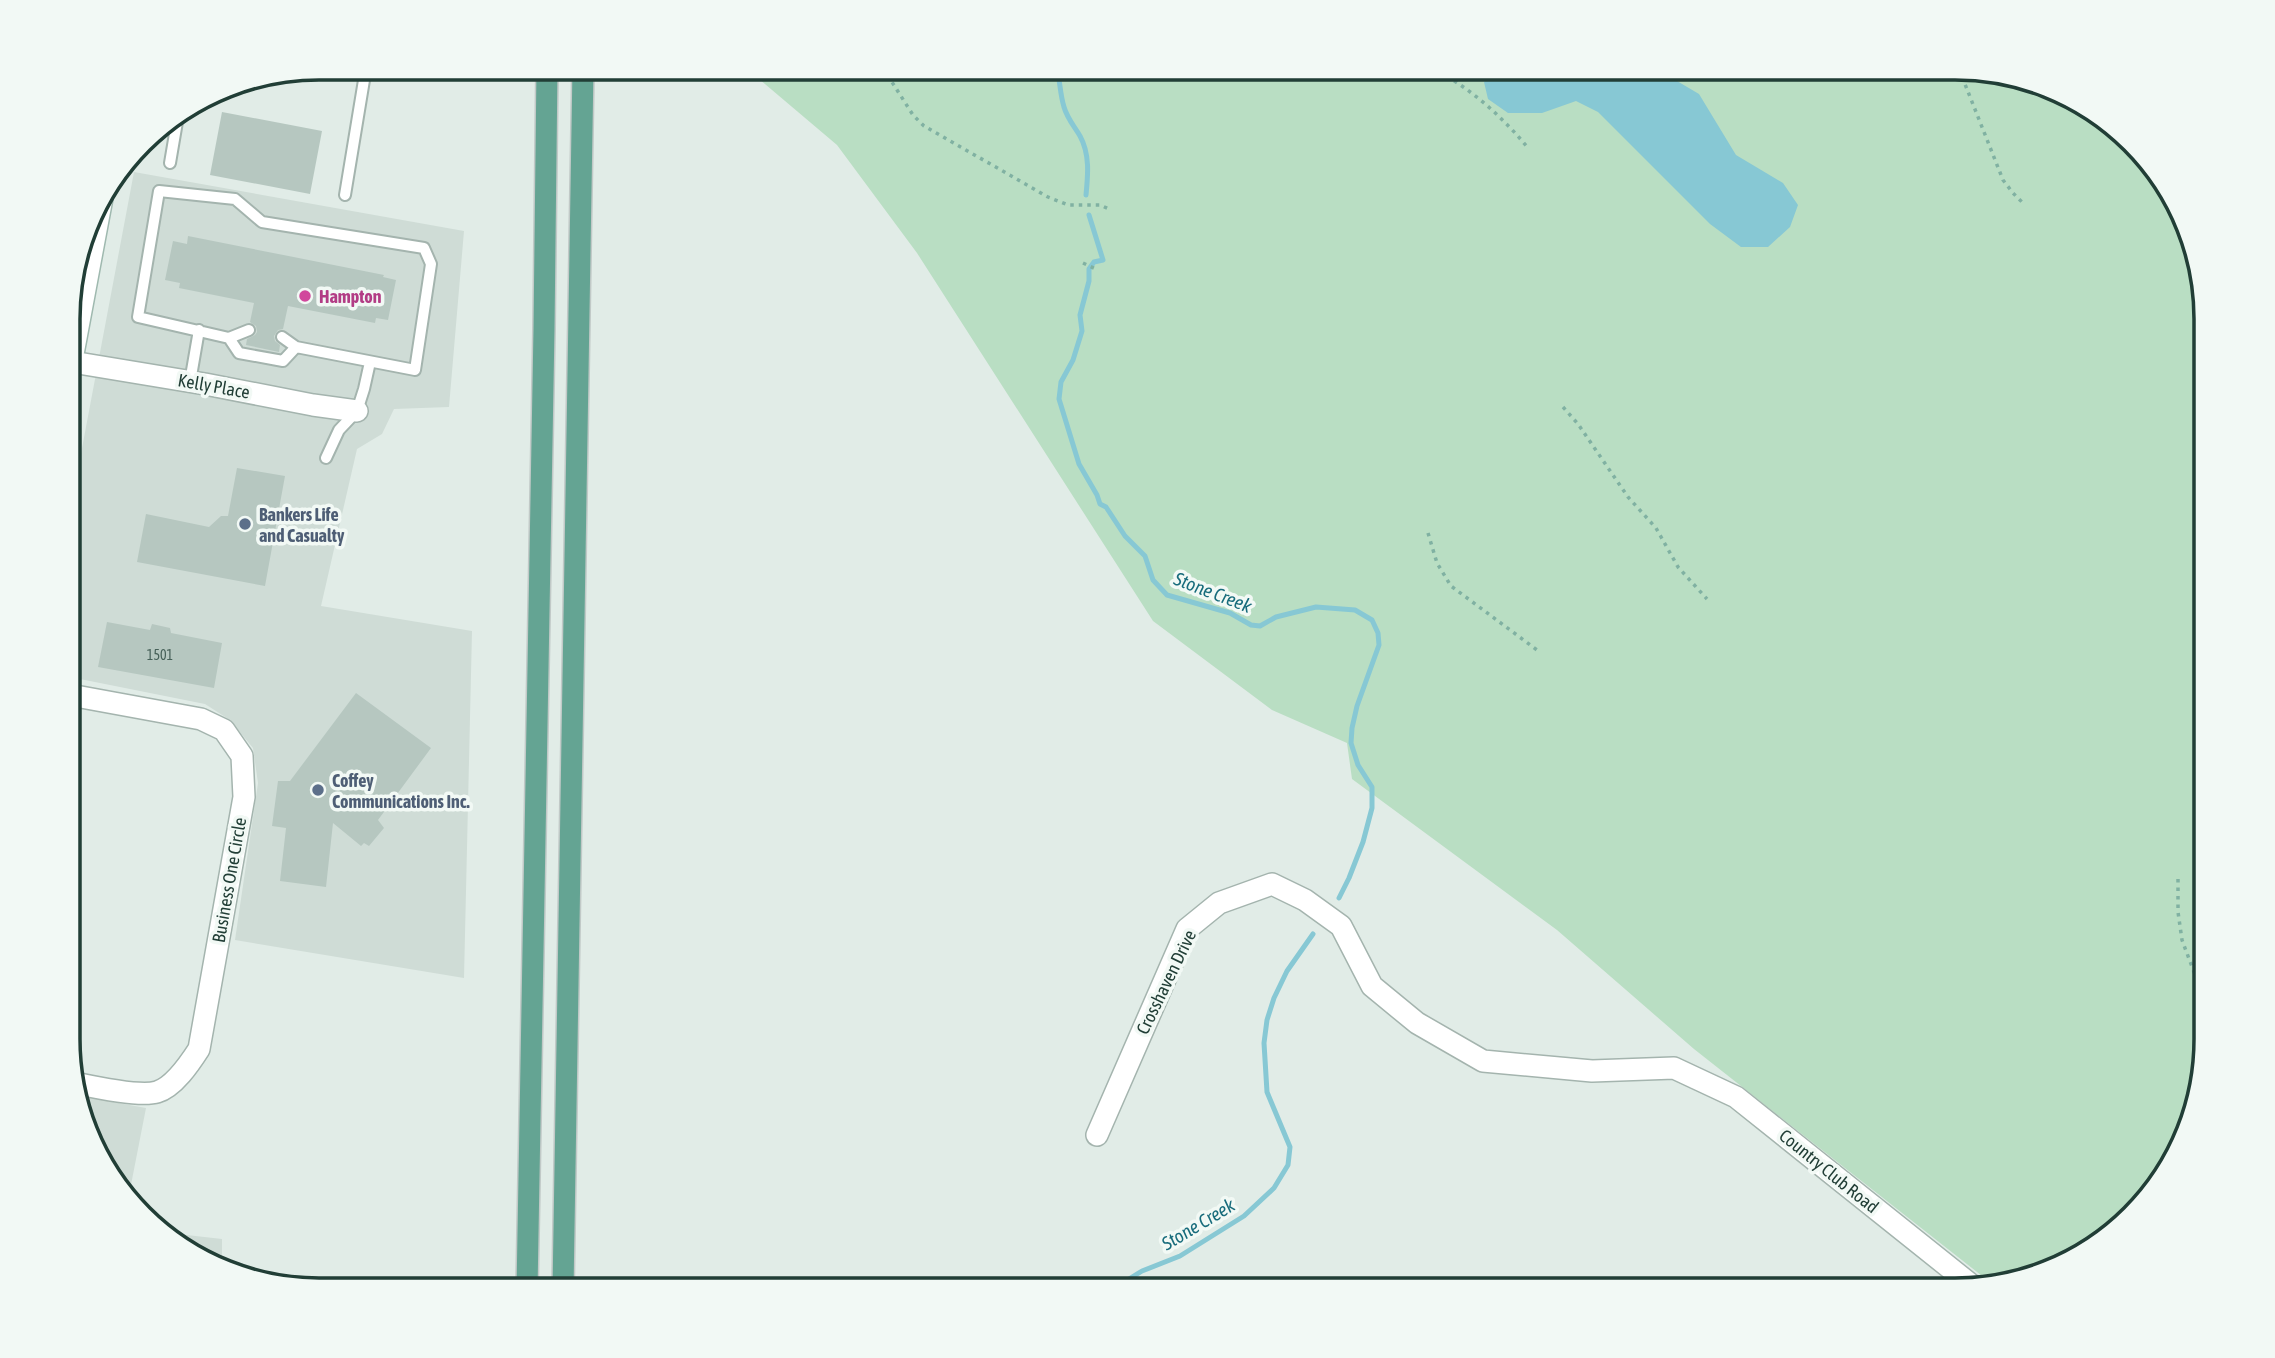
<svg xmlns="http://www.w3.org/2000/svg" width="2275" height="1358" font-family="'Asap Condensed',sans-serif">
<style>
.built{fill:#cfdcd6}
.green{fill:#b9dec3}
.water{fill:#87c8d4}
.lines{fill:none;stroke-linecap:round;stroke-linejoin:round}
.stream{stroke:#87c8d4;stroke-width:5}
.building{fill:#b6c7c0}
.lane-casing{stroke:#a4b4ae;stroke-width:14}
.street-casing{stroke:#a4b4ae;stroke-width:24}
.secondary-casing{stroke:#9fb9af;stroke-width:24}
.primary-casing{stroke:#c1c9c7;stroke-width:24}
.path{stroke:#80b1a2;stroke-width:3.5;stroke-dasharray:3.5 5;stroke-linecap:butt}
.lane{stroke:#fff;stroke-width:10}
.street{stroke:#fff;stroke-width:21}
.secondary{stroke:#fff;stroke-width:21}
.primary{stroke:#64a493;stroke-width:21}
.hotel-dot{fill:#d1479c;stroke:#f2f9f5;stroke-width:2.5}
.service-dot{fill:#5c6f8a;stroke:#f2f9f5;stroke-width:2.5}
.labels{text-anchor:middle;dominant-baseline:central;stroke-width:7;stroke-linejoin:round;paint-order:stroke}
.number-label{font-size:14px;fill:#466058}
.hotel-label{font-size:18px;font-weight:bold;fill:#b23c85;stroke:#f2f9f5;text-anchor:start}
.street-label{font-size:18px;fill:#213e36;stroke:#f2f9f5}
.service-label{font-size:18px;font-weight:bold;fill:#4e5e75;stroke:#f2f9f5;text-anchor:start}
.water-label{font-size:19px;font-style:italic;fill:#186c7c;stroke:#f2f9f5}
.rim{fill:none;stroke:#213e36;stroke-width:3.5}
</style>
<rect width="100%" height="100%" fill="#e1ece7"/>
<path class="built" d="M134,172L464,231L449,407L394,409L382,434L357,449L321,606L472,631L464,978L235,940L258,783L253,748L230,720L205,704L70,677V512Z
M80,1096L146,1108L129,1195L110,1178Z
M169,1233L222,1239V1263L194,1256Z"/>
<path class="green" d="M746,68H1955L2081,102L2173,194L2206,303V1054L2173,1164L2081,1256L1991,1283L1694,1049L1557,930L1352,779L1347,743L1272,710L1153,621L917,253L837,145Z"/>
<path class="water" d="M1502,68H1655L1699,94L1736,155L1783,183L1798,205L1790,227L1768,247H1741L1710,224L1598,112L1576,101L1542,113H1508L1488,99L1484,82Z"/>
<g class="lines">
<path class="stream" d="M1057,68C1060,81 1060,94 1064,107C1067,118 1074,126 1080,136C1090,154 1088,175 1086,195
M1089,215L1103,260L1094,262L1089,269V281L1080,315L1082,331L1073,360L1061,382L1059,399L1079,464L1097,495L1100,504L1106,507L1125,536L1145,556L1153,580L1167,595L1230,613L1251,625L1260,626L1276,617L1316,607L1355,610L1372,620L1378,633L1379,645L1357,706L1352,728L1351,743L1358,765L1372,787V808L1363,842L1349,878L1339,898
M1113,1289L1142,1271L1180,1256L1244,1216L1274,1188L1288,1165L1290,1147L1267,1092L1264,1043L1267,1020L1274,998L1287,971L1313,934"/>
</g>
<path class="building" d="M222,112L322,131L310,194L210,175Z
M188,236L384,275L383,277L396,280L388,320L376,318L375,323L288,306L283,329L278,330L274,336L275,341L280,345L279,352L246,345L247,339L255,335L257,332L256,326L250,322L254,303L179,288L180,283L165,280L173,241L187,244Z
M237,468L285,476L265,586L137,562L146,514L209,527L221,516H228Z
M107,622L150,630L152,624L170,628L171,633L222,643L214,688L98,667Z
M356,693L431,748L378,820L384,828L369,846L364,843L361,846L333,823L326,887L280,881L286,828L272,826L278,781H290Z"/>
<g class="lines">
<defs>
<path id="lane" d="M170,163L178,116
M345,195L366,68
M249,330L229,338L138,317L159,191L235,199L262,222L424,248L431,264L415,370L296,347L282,337
M229,338L239,353L283,361L296,347
M190,382L199,330
M326,458L339,430L357,411L364,389L370,362"/>
<path id="street" d="M72,362L205,384L313,405L357,411
M70,695L201,719L224,730L242,756L244,797L199,1049C190,1063 174,1087 157,1092C140,1097 94,1087 75,1083
M1097,1135L1187,929L1219,903L1272,884L1305,900L1341,926L1372,986L1417,1023L1483,1061L1592,1071L1674,1068L1736,1097L1975,1288"/>
<path id="secondary" d="M70,370L102,198"/>
<path id="primary" d="M527,1290L544,329L547,68
M563,1290L583,68"/>
</defs>
<use href="#lane" class="lane-casing"/>
<use href="#street" class="street-casing"/>
<use href="#secondary" class="secondary-casing"/>
<use href="#primary" class="primary-casing"/>
<path class="path" d="M883,68L913,115L924,126L1048,197L1068,205H1100L1109,209
M1432,68C1469,87 1502,116 1528,148
M1959,69L2003,180L2013,193L2024,204
M1083,263L1098,270
M1563,407L1578,424L1628,497L1656,528L1678,567L1707,599
M1428,533L1437,563L1451,586L1537,650
M2178,879V912L2182,940L2206,1004"/>
<use href="#lane" class="lane"/>
<use href="#street" class="street"/>
<use href="#secondary" class="secondary"/>
<use href="#primary" class="primary"/>
</g>
<circle class="hotel-dot" cx="305" cy="296" r="7"/>
<g class="service-dot">
<circle cx="245" cy="524" r="7"/>
<circle cx="318" cy="790" r="7"/>
</g>
<g class="labels">
<g class="number-label">
<text x="160" y="655">1501</text>
</g>
<g class="hotel-label">
<text x="319" y="296">Hampton</text>
</g>
<g class="street-label">
<text transform="translate(214 386) rotate(10)">Kelly Place</text>
<text transform="translate(229 880) rotate(-80)">Business One Circle</text>
<text transform="translate(1166 982) rotate(-64)">Crosshaven Drive</text>
<text transform="translate(1829 1171) rotate(39)">Country Club Road</text>
</g>
<g class="service-label">
<text x="259" y="514">Bankers Life<tspan x="259" dy="21">and Casualty</tspan></text>
<text x="332" y="780">Coffey<tspan x="332" dy="21">Communications Inc.</tspan></text>
</g>
<g class="water-label">
<text transform="translate(1213 592) rotate(21)">Stone Creek</text>
<text transform="translate(1198 1224) rotate(-31)">Stone Creek</text>
</g>
</g>
<path d="M0 0H2275V1358H0ZM319 80H1955A239 239 0 0 1 2194 319V1039A239 239 0 0 1 1955 1278H319A239 239 0 0 1 80 1039V319A239 239 0 0 1 319 80Z" fill="#f2f9f5" fill-rule="evenodd"/>
<path class="rim" d="M319 80H1955A239 239 0 0 1 2194 319V1039A239 239 0 0 1 1955 1278H319A239 239 0 0 1 80 1039V319A239 239 0 0 1 319 80Z"/>
</svg>
